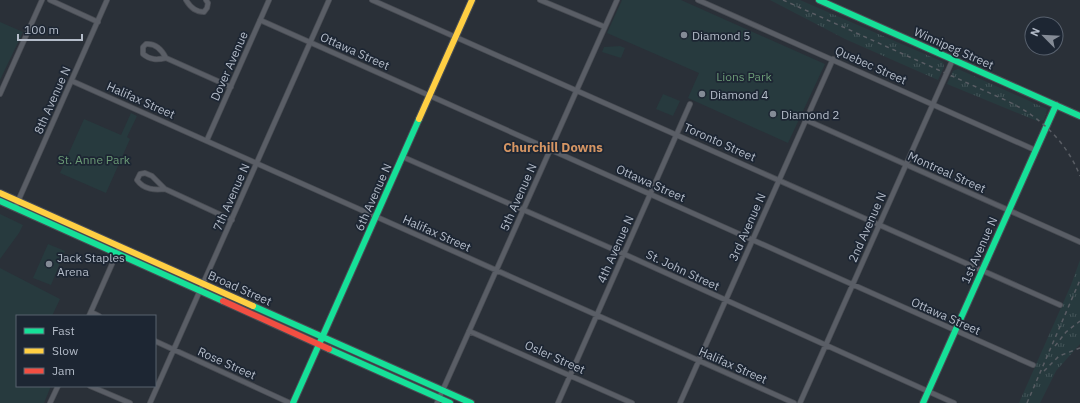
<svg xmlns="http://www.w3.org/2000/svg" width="1080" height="403" font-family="'IBM Plex Sans',sans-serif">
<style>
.grass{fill:url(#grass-tufts)}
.green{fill:#273a3e}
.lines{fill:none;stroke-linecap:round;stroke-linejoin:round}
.street-casing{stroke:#484c53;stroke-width:6}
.fast-casing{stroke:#484c53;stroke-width:8}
.slow-casing{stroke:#484c53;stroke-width:8}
.jam-casing{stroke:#484c53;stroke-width:8}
.street{stroke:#5a5e66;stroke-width:4.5}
.fast{stroke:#16e098;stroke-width:6}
.slow{stroke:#ffcf43;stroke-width:6}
.jam{stroke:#f24e42;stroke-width:6}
.rail{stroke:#595d64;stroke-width:1.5;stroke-dasharray:4 4;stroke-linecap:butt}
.poi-dot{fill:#848b96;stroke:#1d2633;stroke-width:1.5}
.labels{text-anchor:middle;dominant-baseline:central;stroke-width:3.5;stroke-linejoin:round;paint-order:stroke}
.poi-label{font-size:12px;fill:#b4bcc9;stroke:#1d2633;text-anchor:start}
.street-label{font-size:12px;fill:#b4bcc9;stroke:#1d2633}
.park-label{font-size:12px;fill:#6b9a76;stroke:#1d2633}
.neighbourhood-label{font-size:13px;font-weight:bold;fill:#d59563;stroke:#1d2633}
</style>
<defs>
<pattern id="grass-tufts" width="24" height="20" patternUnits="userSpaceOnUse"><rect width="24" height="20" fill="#273a3e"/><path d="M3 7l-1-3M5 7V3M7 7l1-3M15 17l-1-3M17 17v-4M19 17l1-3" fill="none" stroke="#445559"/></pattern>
</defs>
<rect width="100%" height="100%" fill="#2a3038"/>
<path class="grass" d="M770,0H800L943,62L944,67L938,80L845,39Z
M958,69L1047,109L1044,120L1037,121L947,84L953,71Z
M1080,260V344L1056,371L1040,403H1019L1071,285Z"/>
<path class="green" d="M622,0H681L825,64L788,143L688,98L699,73L607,33Z
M0,22L23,32L0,80Z
M620,46L625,48L621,58L602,52L604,47Z
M663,94L680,101L673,116L656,109Z
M131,113L137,116L127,137L130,139L106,193L60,173L84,119L121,135Z
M0,214L23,225L19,233L0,259Z
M48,244L65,251L51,285L33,278Z
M0,268L60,299L52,316H17V386H51L44,403H0Z"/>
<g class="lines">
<defs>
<path id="street" d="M50,0L98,22
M186,0C190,7 195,12 204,12L207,8L208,3L206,0
M372,0L1060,305
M540,0L605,27
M698,0L1035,150
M260,20L1033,365
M166,58C162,50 156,43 146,44L143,47V54C150,60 157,60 166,58L231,87
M72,81L794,403
M0,94L42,0
M806,120L1080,242
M207,140L269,0
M403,157L624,254L954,403
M165,189C155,190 144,190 137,180L140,174L145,173L152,176L165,189L232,220
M15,208L107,0
M91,312L99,316
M89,316L120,246
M469,331L632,403
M155,341L290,403
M90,386L130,403
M50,403L58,386
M150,403L329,0
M437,403L617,0
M558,403L690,104
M680,403L833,59
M800,403L953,59"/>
<path id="fast" d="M819,0L1080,116
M0,201L223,301
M253,306L471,403
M329,349L450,403
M293,403L419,119
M923,403L1056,105"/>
<path id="slow" d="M419,119L472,0
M0,193L253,306"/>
<path id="jam" d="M223,301L329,349"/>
</defs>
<use href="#street" class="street-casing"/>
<use href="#fast" class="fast-casing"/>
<use href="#slow" class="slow-casing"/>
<use href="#jam" class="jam-casing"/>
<use href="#street" class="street"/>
<use href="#fast" class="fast"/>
<use href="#slow" class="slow"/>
<use href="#jam" class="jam"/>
<path class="rail" d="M783,0L1003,99C1037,114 1066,140 1080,176
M1055,346L1066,332L1080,321
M1044,371L1059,356L1080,348
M1027,403L1080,280"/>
</g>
<g class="poi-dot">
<circle cx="684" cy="35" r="4"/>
<circle cx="702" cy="94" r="4"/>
<circle cx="773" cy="114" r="4"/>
<circle cx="49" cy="264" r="4"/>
</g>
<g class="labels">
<g class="poi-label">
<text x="692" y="35">Diamond 5</text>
<text x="710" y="94">Diamond 4</text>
<text x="781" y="114">Diamond 2</text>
<text x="57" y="257">Jack Staples<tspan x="57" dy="14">Arena</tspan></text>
</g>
<g class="street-label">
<text transform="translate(954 48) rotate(24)">Winnipeg Street</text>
<text transform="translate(355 51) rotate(24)">Ottawa Street</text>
<text transform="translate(871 65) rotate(24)">Quebec Street</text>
<text transform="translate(229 66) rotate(-66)">Dover Avenue</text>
<text transform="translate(52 100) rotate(-66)">8th Avenue N</text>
<text transform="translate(141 100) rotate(24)">Halifax Street</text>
<text transform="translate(720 142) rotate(24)">Toronto Street</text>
<text transform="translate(947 172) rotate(24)">Montreal Street</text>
<text transform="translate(651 183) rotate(24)">Ottawa Street</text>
<text transform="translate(231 197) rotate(-66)">7th Avenue N</text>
<text transform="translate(373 197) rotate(-66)">6th Avenue N</text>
<text transform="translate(518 197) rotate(-66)">5th Avenue N</text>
<text transform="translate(747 227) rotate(-66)">3rd Avenue N</text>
<text transform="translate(867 227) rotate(-66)">2nd Avenue N</text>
<text transform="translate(437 233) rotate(24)">Halifax Street</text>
<text transform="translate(615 249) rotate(-66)">4th Avenue N</text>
<text transform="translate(979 250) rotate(-66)">1st Avenue N</text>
<text transform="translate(683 270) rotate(25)">St. John Street</text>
<text transform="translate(240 288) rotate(24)">Broad Street</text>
<text transform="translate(946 316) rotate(24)">Ottawa Street</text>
<text transform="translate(555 357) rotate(24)">Osler Street</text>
<text transform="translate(227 363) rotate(24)">Rose Street</text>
<text transform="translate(733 365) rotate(24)">Halifax Street</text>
</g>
<g class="park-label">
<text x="744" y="76">Lions Park</text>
<text x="94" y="159">St. Anne Park</text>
</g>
<g class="neighbourhood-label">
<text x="553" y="147">Churchill Downs</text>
</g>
</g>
<rect x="16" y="315" width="140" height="72" fill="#1d2633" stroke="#59626f"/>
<rect x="24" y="328" width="20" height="6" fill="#16e098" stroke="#59626f"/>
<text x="52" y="335" font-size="12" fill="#b4bcc9">Fast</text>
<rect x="24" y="348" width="20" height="6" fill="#ffcf43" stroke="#59626f"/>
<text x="52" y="355" font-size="12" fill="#b4bcc9">Slow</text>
<rect x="24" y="368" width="20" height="6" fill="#f24e42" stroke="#59626f"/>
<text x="52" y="375" font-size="12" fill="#b4bcc9">Jam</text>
<g transform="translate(1044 36) rotate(294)"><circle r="19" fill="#1d2633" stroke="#59626f"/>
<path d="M0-3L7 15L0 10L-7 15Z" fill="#848b96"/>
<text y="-6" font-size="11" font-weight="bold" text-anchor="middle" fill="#b4bcc9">N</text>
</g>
<path d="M18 34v6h64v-6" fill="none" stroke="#b4bcc9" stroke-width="2"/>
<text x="24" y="34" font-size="12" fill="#b4bcc9" stroke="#1d2633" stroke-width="3" paint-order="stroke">100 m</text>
</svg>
